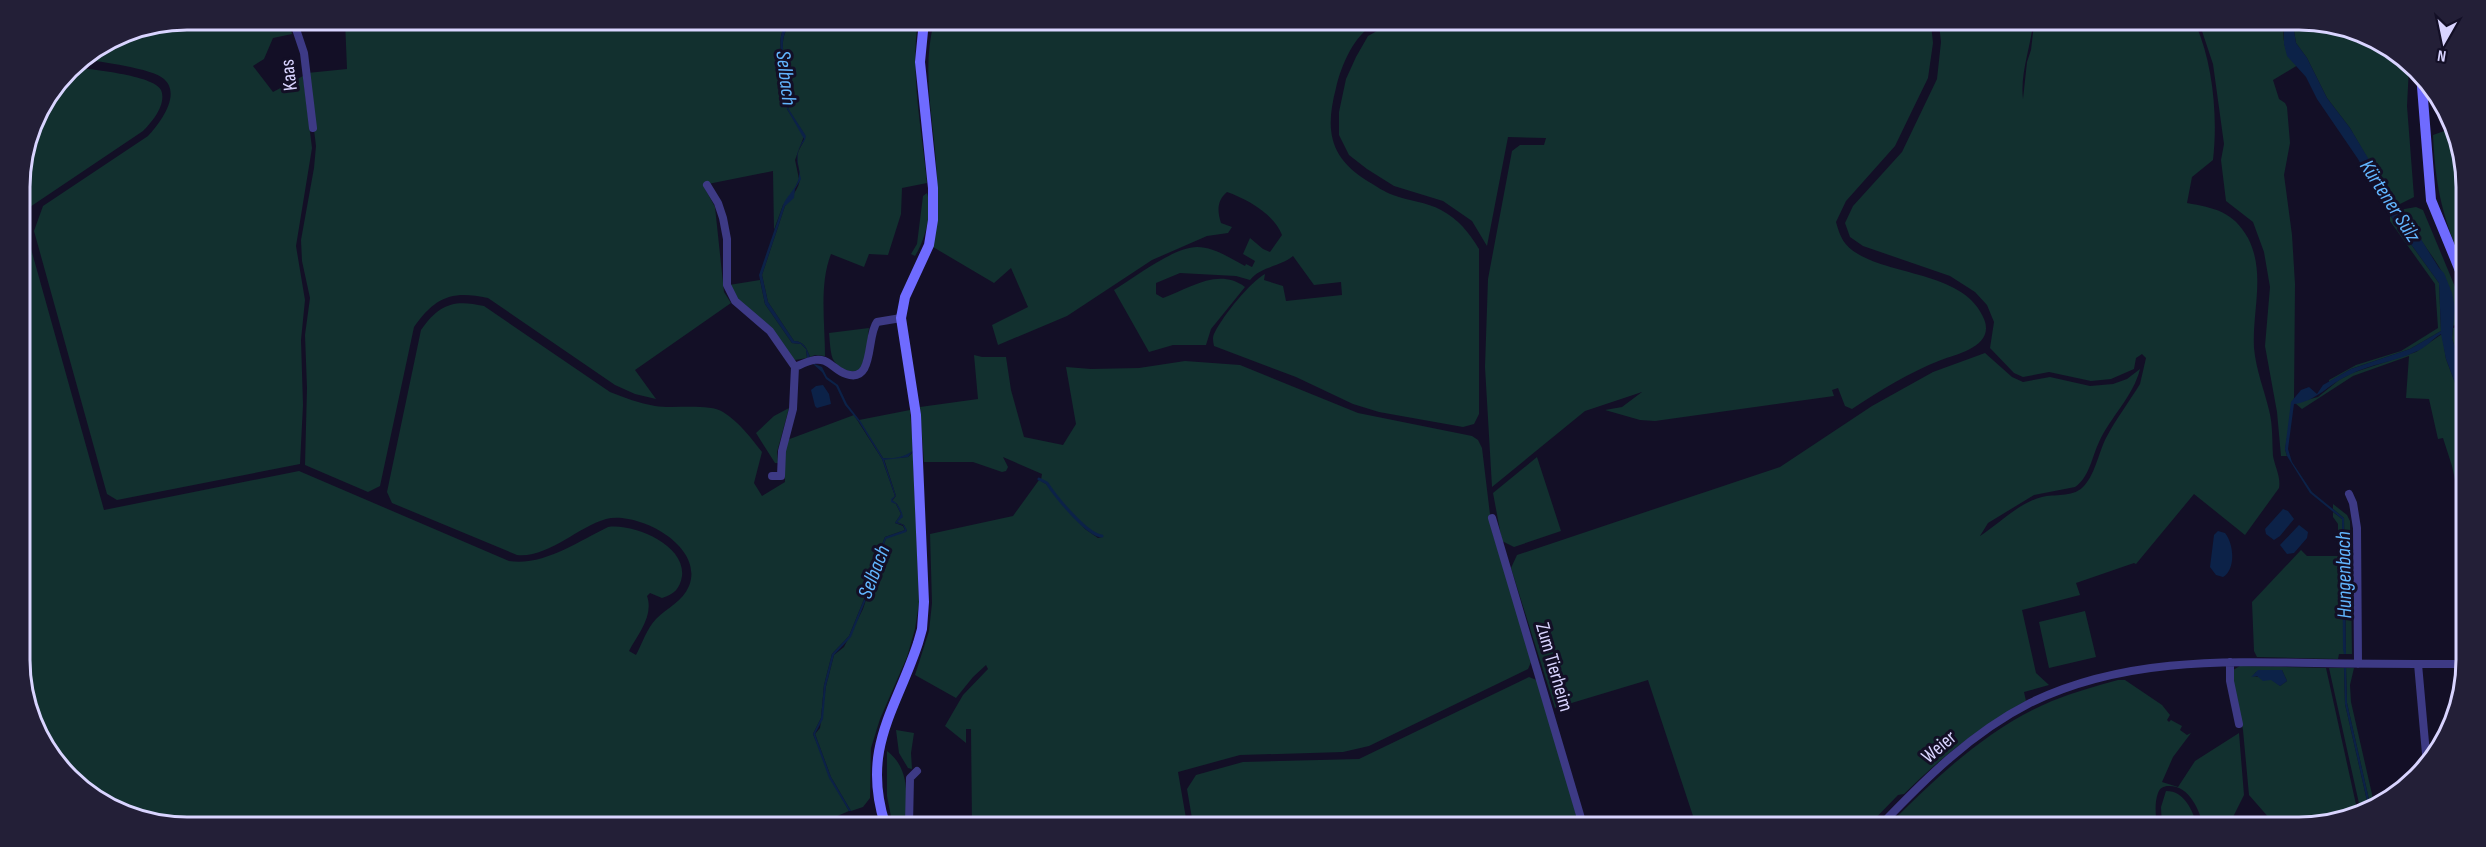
<svg xmlns="http://www.w3.org/2000/svg" width="2486" height="847" font-family="'Sofia Sans Condensed',sans-serif">
<style>
.green{fill:#12302f;fill-rule:evenodd}
.water{fill:#0c2248}
.lines{fill:none;stroke-linecap:round;stroke-linejoin:round}
.stream{stroke:#0c2248;stroke-width:3}
.street{stroke:#3d3a85;stroke-width:8}
.secondary{stroke:#6f6bff;stroke-width:10}
.labels{text-anchor:middle;dominant-baseline:central;stroke-width:6;stroke-linejoin:round;paint-order:stroke}
.street-label{font-size:20px;fill:#d9d4ff;stroke:#130f26}
.water-label{font-size:21px;font-style:italic;fill:#62b6ff;stroke:#130f26}
.rim{fill:none;stroke:#d9d4ff;stroke-width:3}
</style>
<rect width="100%" height="100%" fill="#130f26"/>
<path class="green" d="M187,20H288L292,34L273,38L264,59L253,66L273,92L303,76L312,148L296,246L305,300L301,340L303,405L300,464L117,500L107,494L34,231L43,206L148,136C159,124 182,95 164,79C152,68 100,62 83,59L123,32Z
M345,20L790,21C769,38 789,73 789,95C789,99 787,104 787,109L804,136L795,160L799,179L791,197L783,205L774,230L773,171L703,185L715,207L724,292L731,303L635,370L656,399L635,394L615,385L488,298C452,290 435,297 414,327L380,486L368,492L305,465L307,388L305,335L310,298L302,261L301,240L314,168L316,146L307,73L347,69Z
M793,21H918C910,74 922,131 927,183L902,188L901,214L888,255L869,254L864,267L831,254C819,284 825,324 825,356L815,355L810,357C807,349 804,341 794,341L768,302L762,275L785,206C790,198 800,189 800,177C800,169 796,162 798,153C800,146 805,142 805,135L788,109C789,104 791,99 791,94C790,71 772,40 793,21Z
M934,22L1375,23C1354,36 1342,63 1336,88C1325,130 1329,158 1369,182C1376,186 1384,192 1393,195C1408,201 1427,202 1441,210C1459,220 1468,231 1479,249V414L1474,424L1463,427L1379,412L1353,404L1296,377L1214,346C1213,341 1212,337 1215,332C1223,316 1250,282 1265,274L1264,280L1283,286L1286,301L1342,295L1341,282L1314,285L1293,256C1280,267 1261,266 1250,280L1236,276L1180,273L1156,283V294L1163,298C1189,289 1218,267 1245,287L1211,329L1206,345H1173L1149,352L1114,290C1135,277 1174,247 1197,247C1214,247 1230,258 1245,266L1246,264L1252,267L1255,261L1243,254L1250,238L1263,249L1270,252L1282,235C1274,214 1247,199 1227,192C1217,200 1217,211 1221,223L1232,227L1228,233L1207,236L1152,260L1067,316L998,345L992,325L1028,307L1011,268L994,283L933,247C934,225 937,203 937,182C936,128 920,75 934,22Z
M1391,23L1931,24L1933,43L1928,78L1909,117L1895,146L1846,201L1836,222C1840,237 1844,246 1858,254C1894,276 1966,273 1984,319C1995,346 1958,354 1941,360C1910,372 1879,391 1852,409L1845,406L1838,388L1832,390L1834,396L1655,421L1640,420L1605,410L1622,407L1642,392L1585,411L1492,487L1485,367L1488,279L1512,151L1520,145H1544L1546,138L1508,137L1487,246L1472,221L1443,201L1394,186L1367,169L1349,155L1339,135V112L1346,79L1356,57L1368,36Z
M1939,24H2033C2030,49 2020,75 2023,99L2027,62L2031,50L2034,24L2196,25C2213,64 2218,117 2213,160L2192,177L2187,203C2214,208 2233,211 2248,238C2266,273 2252,311 2254,348C2256,370 2264,389 2269,410C2273,425 2272,441 2273,456C2275,467 2281,477 2279,488L2245,535L2194,494L2136,564L2134,563L2076,583L2080,595L2022,610L2036,673L2049,685L2024,692L2026,701C1980,727 1941,757 1904,794L1898,795L1868,826H1687L1695,822L1648,680L1555,708L1511,568L1517,555L1780,467L1872,406L1933,372L1985,353L2012,377L2023,382L2050,377L2090,386L2113,384L2127,379L2140,369C2133,397 2111,416 2099,442C2092,457 2089,478 2075,487L2034,495L1988,523L1980,536C1999,524 2018,503 2042,497C2054,494 2072,497 2082,488C2095,476 2098,454 2106,438C2116,419 2129,402 2140,384L2146,358L2142,354L2136,358L2134,369L2111,379L2091,381L2049,372L2023,377L2014,373L1990,348L1994,322L1987,305L1975,292L1950,276L1863,246L1850,237L1845,223L1853,206L1902,152L1937,79L1941,42Z
M2200,25H2284C2282,41 2285,56 2298,65L2273,80L2279,99L2285,103L2287,107L2290,143L2284,175L2292,235L2295,284L2294,398L2285,449L2287,456H2281L2277,412L2265,346L2270,287L2264,252L2253,222L2226,201L2221,160L2224,144L2213,64Z
M2293,25H2342L2409,67L2407,106L2414,197L2396,206L2391,199L2350,128L2327,98L2307,58L2296,43Z
M72,67C88,69 154,75 161,90C167,104 152,122 143,131L21,213L104,510L299,471L509,561C544,566 577,542 608,527C633,523 686,545 682,576C680,589 674,594 662,598L650,593L647,596C654,616 638,634 629,651L636,655C642,644 647,628 656,619C667,608 683,601 689,586C705,546 638,511 606,519C577,527 549,558 517,555L392,503L387,492L421,330C439,304 454,299 484,306L610,392C625,398 639,403 655,406C673,409 709,403 723,412C739,422 751,438 762,452L754,483L762,496L785,482L784,452L787,440L854,415L882,459L895,496L891,501L896,504L901,514L895,523L903,526L905,530L885,537L871,572L867,592L849,636L832,654L824,685L821,718L813,734L833,783L849,811L821,823L144,822L61,771L23,692L20,177L32,123Z
M2450,129L2463,155V263C2442,218 2435,183 2433,135Z
M927,193C933,211 925,240 915,256L911,254L917,244L923,196Z
M2416,207L2423,210L2463,306V323L2452,326C2458,285 2437,265 2417,234L2412,232L2399,210Z
M2390,215L2439,283L2441,331L2410,349L2351,369L2329,382V380L2356,365L2401,351L2438,328L2435,284L2390,221Z
M760,280L765,304L792,343L801,344L806,349L807,358L795,360L790,357L738,300L729,285Z
M2463,326L2462,372L2452,338L2453,328Z
M869,328C867,339 868,352 865,362C859,377 842,372 834,361C830,355 830,341 829,333Z
M2442,334L2446,359L2462,401V512L2452,466L2443,438L2438,439L2429,399L2406,398L2409,356L2353,376L2302,409L2295,403L2318,397L2339,380L2352,373L2416,352Z
M974,355L982,357H1006L1011,390L1024,437L1063,445L1076,424L1066,367L1091,369L1139,368L1185,361L1240,365L1358,413L1472,436L1478,440L1482,448L1492,531L1532,660L1528,669L1369,746L1343,752L1240,755L1178,772L1187,824H972L971,729H966V743L945,726L963,695L988,669L986,665L973,677L956,698L915,675L929,631L932,603L930,534L1013,516L1039,480L1046,484L1085,529L1098,538L1102,537C1088,535 1056,496 1047,483L1041,480L1042,474L1003,457L1008,467L1006,471L1002,472L973,462H924L920,407L978,399Z
M789,408L777,452L778,463H775L756,433L774,416Z
M910,410L913,451C904,458 894,459 883,458L859,420Z
M913,452L919,603L915,629L907,657L880,719L871,748L870,798L863,807L851,811L831,777L815,734L820,728L826,686L834,655L844,647L863,609L886,538L907,531L904,525L897,522L902,514L897,504L892,501L896,496L884,459L908,457Z
M1537,457L1561,531L1514,547L1502,541L1493,493Z
M2333,504L2347,515L2350,521L2352,654H2346L2344,518L2333,509Z
M2333,512L2342,519L2344,654H2339L2338,659L2257,657L2254,651L2252,602L2301,550L2307,556H2338V524L2333,517Z
M2085,611L2096,657L2049,668L2039,622Z
M2240,666L2326,668L2357,809L2309,827H2277L2249,795L2243,730L2233,681V670ZM2282,670L2287,681L2280,686L2271,679L2253,676L2256,672Z
M2329,668H2344L2345,704L2368,805L2360,808Z
M2346,668H2354L2350,685L2351,702L2374,803L2370,804L2347,703Z
M1529,677L1539,681L1579,825L1193,824L1187,789L1196,775L1243,762L1359,759Z
M2118,680H2125L2162,705L2170,715L2167,720L2169,722L2171,720L2182,726L2180,730L2187,735L2191,733L2173,757L2162,782L2178,787L2195,761L2239,733L2244,795L2228,827H2204C2199,810 2190,786 2169,786C2163,786 2160,788 2158,793C2154,804 2156,816 2157,827L1888,826C1935,778 1989,727 2052,701C2074,692 2096,686 2118,680Z
M896,730L914,733L911,753L912,769L908,768L899,753Z
M887,751C911,769 906,797 906,824L892,822L887,796Z
M2166,791C2185,791 2192,810 2198,827H2162L2161,807Z"/>
<path class="water" d="M790,21H793C772,40 790,71 791,94C791,99 789,104 788,108L806,136C805,142 802,143 799,149C795,159 799,170 801,179L795,189L794,198L785,206L762,275L768,302L794,341C804,341 807,349 810,357L807,358L806,349L801,344L792,343L765,304L759,275L783,205C787,196 794,191 798,181C803,166 789,162 804,139L787,109C787,104 789,99 789,95C789,73 769,37 790,21Z
M2284,25H2293L2296,43L2307,58L2327,98L2350,128L2412,232L2417,233L2439,268L2444,273L2452,293L2455,308L2452,338L2462,372V401L2446,359L2441,334C2432,339 2426,348 2415,352C2394,362 2370,364 2349,375C2329,384 2315,402 2294,404L2288,449L2292,462L2312,492L2344,518L2346,654H2344L2343,649L2342,519L2310,493L2287,456L2285,449L2291,402L2301,390L2309,387L2317,394L2323,385L2351,369L2410,349L2441,331L2439,283L2385,208L2358,159L2317,99L2306,77L2287,56L2284,44Z
M812,363L822,367L827,377L838,385L847,404L861,422L883,458C895,459 903,457 913,451L908,457L884,460L896,496L892,500C898,503 902,511 903,517L897,522L904,525L907,530L906,532L886,539L873,573L869,592L851,637L834,655L826,686L823,719L815,734L831,777L851,811H849L829,778L813,734L821,718L824,685L832,654L849,636L867,592L871,572L885,537L905,530L903,525L895,523L901,514L896,504L891,502V499L895,496L882,459L859,422L845,405L836,386L826,379L822,372Z
M823,385L829,394L831,404L817,408L815,406L811,390L816,386Z
M2283,509L2288,511L2294,519L2280,536L2274,540L2266,534L2265,529Z
M2299,525L2308,532L2307,538L2294,553L2287,554L2280,545Z
M2218,531L2225,533C2234,544 2236,569 2223,577L2216,575L2210,567L2214,535Z
M2344,668H2346L2347,703L2370,804L2368,805L2345,704Z
M2258,670H2282L2287,681L2280,686L2271,680L2263,681L2257,676L2251,677Z"/>
<g class="lines">
<path class="stream" d="M287,65L289,80
M1039,479L1047,483C1055,496 1088,536 1102,536"/>
<path class="street" d="M293,20L304,53L313,128
M707,185L718,203L723,218L727,239V285L735,301L770,331L795,367
M772,476H781L782,451L793,409L795,367C807,362 819,355 830,364C836,368 839,372 846,374C875,384 866,336 877,322L901,318
M2349,494L2353,503L2357,528L2358,664
M1492,518L1583,825
M2230,662V681L2239,724
M2418,664L2427,765
M909,824L910,778L917,771
M1880,826C1925,779 1971,733 2030,703C2120,659 2218,661 2315,663C2364,664 2412,664 2461,664"/>
<path class="secondary" d="M2421,74L2431,200L2463,278
M885,824C861,748 896,710 918,643L922,629L924,602L916,415L901,318L905,297L929,245L933,220V188L920,62L924,21"/>
</g>
<g class="labels">
<g class="street-label">
<text transform="translate(289 75) rotate(-97)">Kaas</text>
<text transform="translate(1554 667) rotate(74)">Zum Tierheim</text>
<text transform="translate(1939 747) rotate(-40)">Weier</text>
</g>
<g class="water-label">
<text transform="translate(786 78) rotate(83)">Selbach</text>
<text transform="translate(2390 201) rotate(57)">Kürtener Sülz</text>
<text transform="translate(874 572) rotate(-69)">Selbach</text>
<text transform="translate(2344 575) rotate(-91)">Hungenbach</text>
</g>
</g>
<path d="M0 0H2486V847H0ZM187 30H2299A157 157 0 0 1 2456 187V660A157 157 0 0 1 2299 817H187A157 157 0 0 1 30 660V187A157 157 0 0 1 187 30Z" fill="#231f37" fill-rule="evenodd"/>
<path class="rim" d="M187 30H2299A157 157 0 0 1 2456 187V660A157 157 0 0 1 2299 817H187A157 157 0 0 1 30 660V187A157 157 0 0 1 187 30Z"/>
<g transform="translate(2444 42) rotate(189)" stroke="#130f26" stroke-width="4.5" paint-order="stroke">
<path d="M0-4.5L10 22L0 15L-10 22Z" fill="#d9d4ff"/>
<text y="-9" font-size="16" font-weight="bold" text-anchor="middle" fill="#d9d4ff">N</text>
</g>
</svg>
